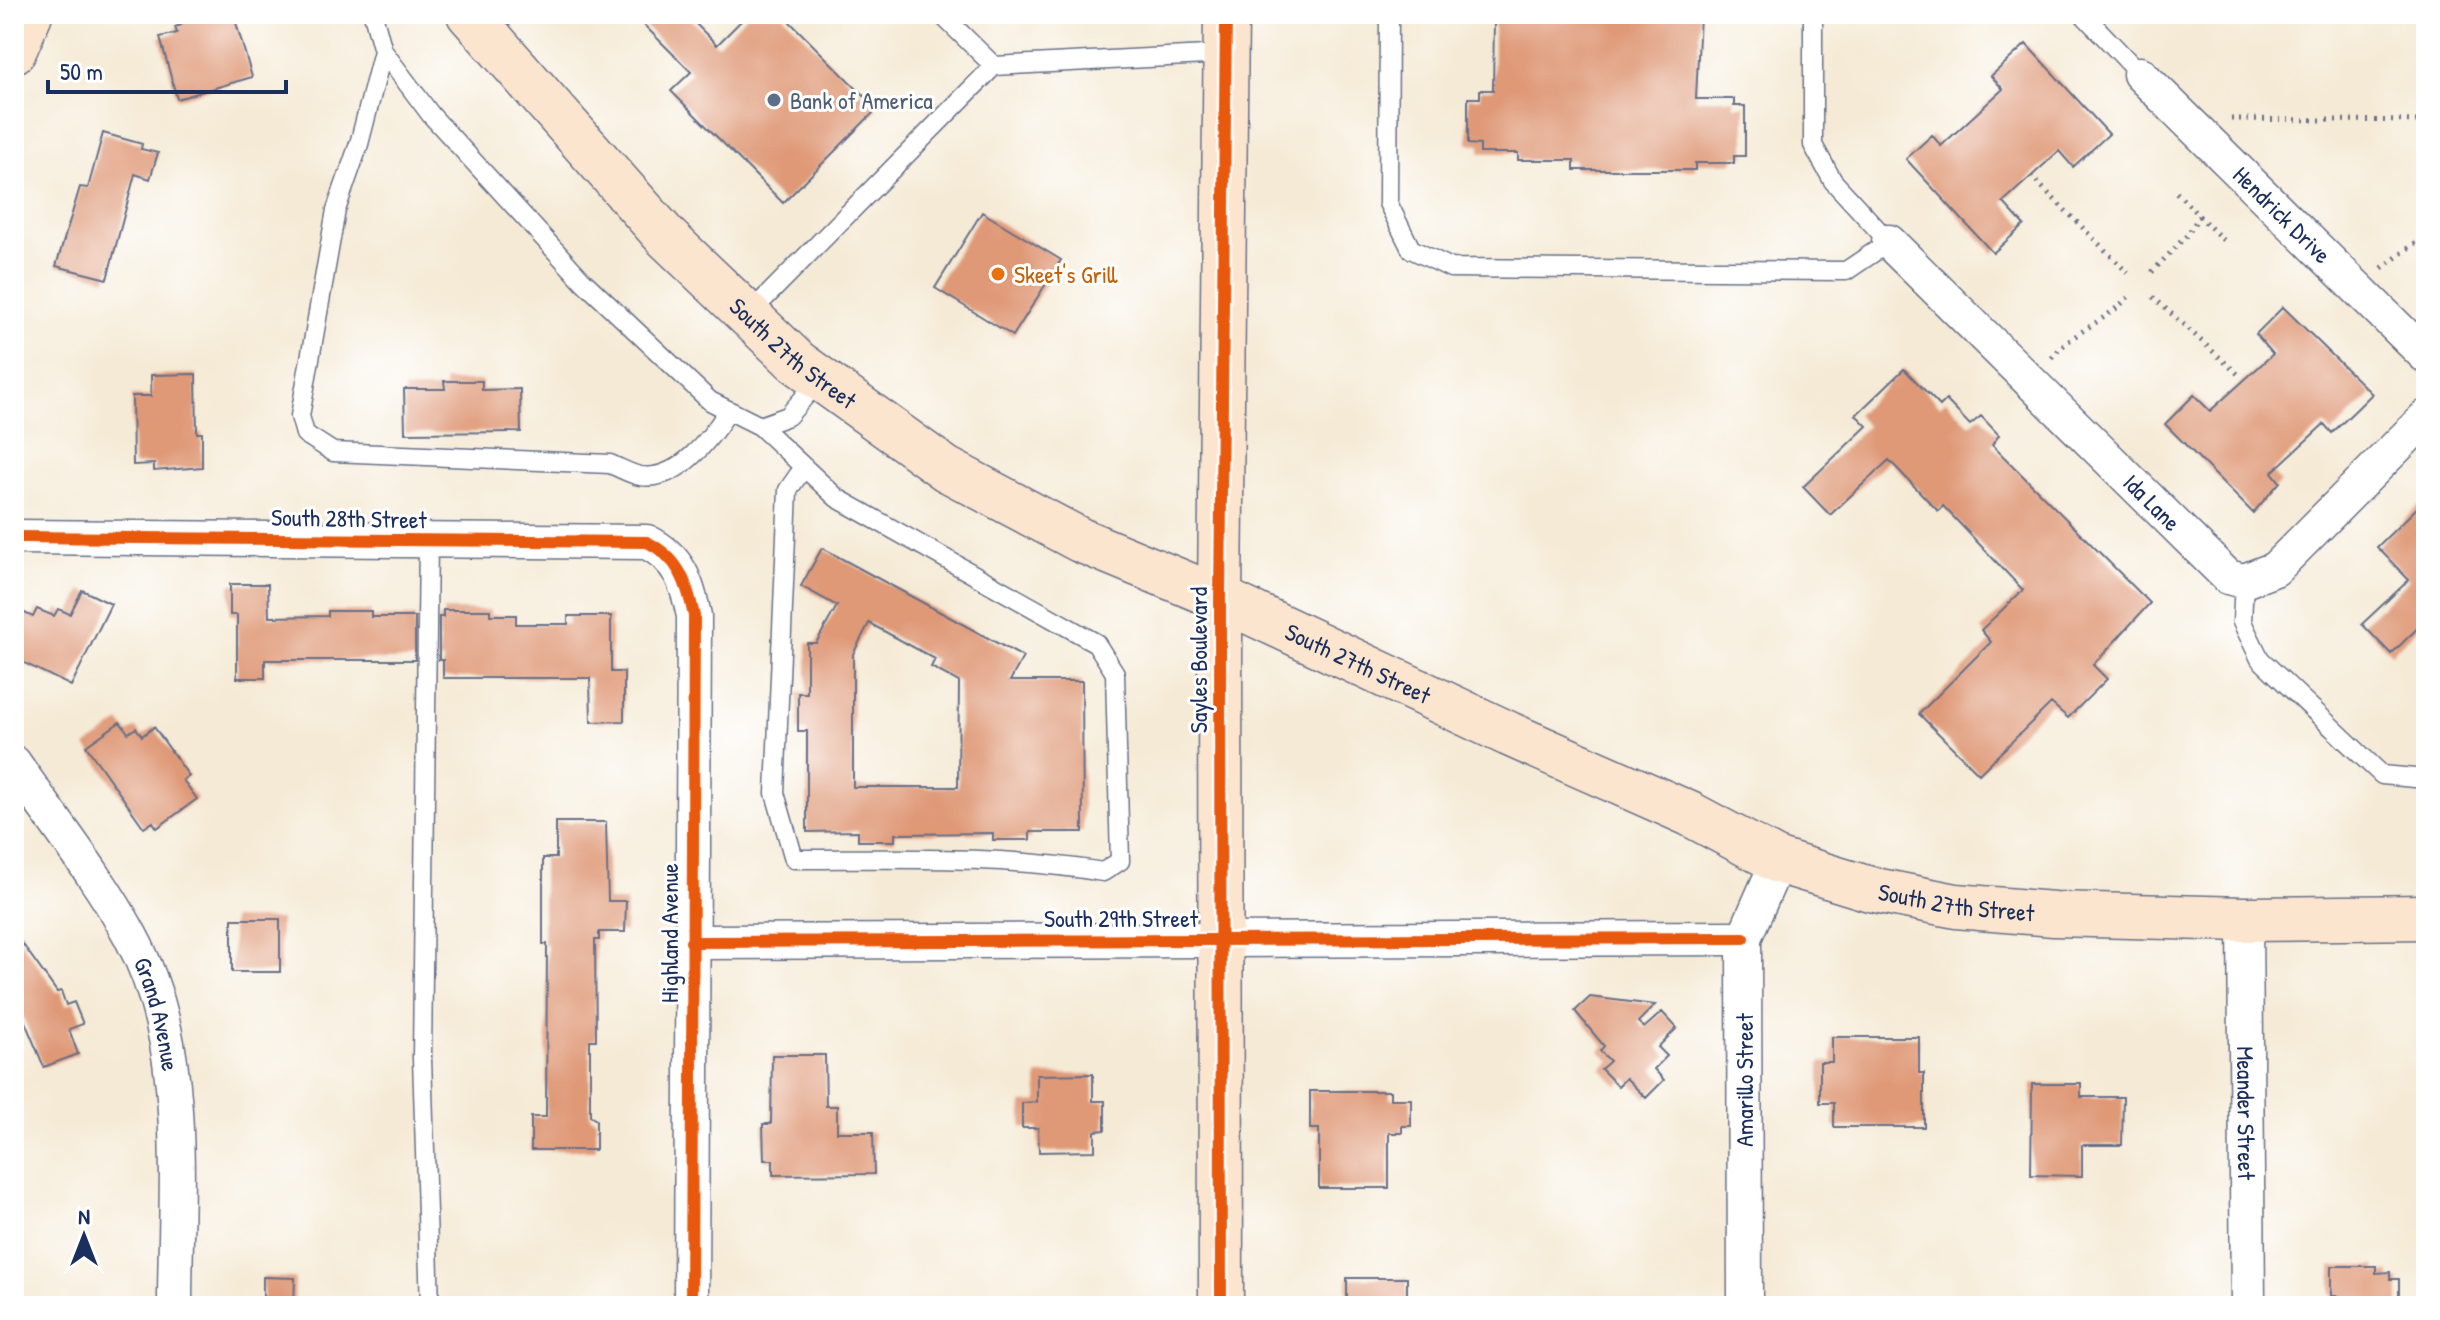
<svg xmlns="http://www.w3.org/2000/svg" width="2440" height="1320" font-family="'Patrick Hand',sans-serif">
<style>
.building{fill:#df9977;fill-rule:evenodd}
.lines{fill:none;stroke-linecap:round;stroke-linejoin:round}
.lane-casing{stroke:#677088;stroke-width:21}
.street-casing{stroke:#677088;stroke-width:37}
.secondary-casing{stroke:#677088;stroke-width:47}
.path{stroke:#677088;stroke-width:5;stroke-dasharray:2 6;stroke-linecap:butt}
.lane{stroke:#fff;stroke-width:18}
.street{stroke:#fff;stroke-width:34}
.secondary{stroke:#fce5cf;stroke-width:44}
.cycleway-casing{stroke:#fff;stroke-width:17}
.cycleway{stroke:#e8590c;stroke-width:12}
.service-dot{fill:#5c6f8a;stroke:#fff;stroke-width:3}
.food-dot{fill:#e8710a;stroke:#fff;stroke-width:3}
.labels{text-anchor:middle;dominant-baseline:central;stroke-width:6;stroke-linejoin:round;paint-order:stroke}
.service-label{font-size:24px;fill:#4e5e75;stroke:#fff;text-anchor:start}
.street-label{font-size:24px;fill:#1b2f5e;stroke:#fff}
.food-label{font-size:24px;fill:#c56008;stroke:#fff;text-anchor:start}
</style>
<rect width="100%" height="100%" fill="#fff"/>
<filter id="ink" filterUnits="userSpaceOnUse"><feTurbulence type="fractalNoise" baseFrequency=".0125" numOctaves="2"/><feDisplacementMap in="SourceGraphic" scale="16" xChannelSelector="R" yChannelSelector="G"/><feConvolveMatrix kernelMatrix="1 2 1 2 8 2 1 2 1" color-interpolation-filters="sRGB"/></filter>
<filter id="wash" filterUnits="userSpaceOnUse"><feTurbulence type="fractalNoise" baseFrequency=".006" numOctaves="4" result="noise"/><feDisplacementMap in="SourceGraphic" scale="32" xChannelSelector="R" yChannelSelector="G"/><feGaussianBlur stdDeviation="1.8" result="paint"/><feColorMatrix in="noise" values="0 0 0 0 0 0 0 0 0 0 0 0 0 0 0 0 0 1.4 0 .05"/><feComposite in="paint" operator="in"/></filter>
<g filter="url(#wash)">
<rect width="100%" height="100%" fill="#f5ead5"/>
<g id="blocks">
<path class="building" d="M178,14H215L217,21L234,16L252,77L177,99L160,37L177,33L175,27L181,25Z
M633,14H686L717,45L748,14H782L877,109L783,203L671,91L691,72Z
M1499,14L1700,15L1696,99H1734V106H1745V156H1734V163H1695V170H1574V160H1518V153H1480V145L1468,144V98H1480V90H1493L1494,21H1499Z
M2026,44L2109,134L2073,167L2059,151L2003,202L2024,225L1993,253L1906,159L1932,135L1941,146L2003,89L1991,76Z
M103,133L142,144L141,149L158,153L150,179L135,174L107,279L56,266L80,187L88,188Z
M982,212L1061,260L1013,336L935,288Z
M2283,307L2372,394L2332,433L2324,424L2272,472L2280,482L2253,513L2165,424L2194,395L2210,411L2273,354L2256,334Z
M1904,369L1940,406L1946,400L1970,425L1981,416L1999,435L1992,445L2150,603L2093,665L2107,679L2068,718L2051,703L1979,774L1919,714L1991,642L1981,630L2023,590L1943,506L1938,511L1889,460L1830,515L1803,487L1867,426L1856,415Z
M196,374L197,433H202V467L154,471V464L133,465L132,396H151V375Z
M444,381H482V390L520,389L521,432L405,433L404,389H445Z
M2426,499V620L2391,654L2362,624L2409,580L2377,547Z
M822,548L1023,657L1010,681H1082L1083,832H1030V840H993V833L895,834V841H858V831L807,832V731H798V693H807V643H816L837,606L801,586ZM869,623L935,659L931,667L959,682L958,787H853V654Z
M230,584H268L269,617L328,616V611H371V617H415V660H265V678H237V615H230Z
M82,590L111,604L71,686L14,658V608L33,617L37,609L54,616L58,609L70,614Z
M443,610H490V615H516V624H568V616H611V672H624V721L591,722L590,678H443V660H439V617H443Z
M120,722L128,733L136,728L142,736L154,727L189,776L183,780L197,799L157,828L153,822L144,828L86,746Z
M556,822H606L608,901H626L625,932H599V940H595L596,1040H590V1116L596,1120V1150H531V1117H546L547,944H543V858H556Z
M232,919H280V972H232Z
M14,932L57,992L61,991L66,1005L74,1002L83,1024L69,1029L78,1054L44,1067L14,996Z
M1590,997L1655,1005L1638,1022L1644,1028L1662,1012L1677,1028L1658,1047L1667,1056L1654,1069L1664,1080L1646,1098L1626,1078L1618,1086L1601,1069L1610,1061L1600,1051L1604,1046L1575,1011Z
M1832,1037H1919V1073H1924V1127H1834V1103H1820V1062H1832Z
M772,1055H825L826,1106H837V1132H873L874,1174L773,1175V1160H764L763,1124H771Z
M1093,1074V1101H1105V1130L1095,1131V1151L1039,1152L1038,1128H1022V1103L1037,1102V1075Z
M2032,1084H2081V1097H2123L2122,1145H2082V1176L2031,1175Z
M1310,1091H1390V1099H1411V1126H1402V1133H1389V1188H1319V1129H1310Z
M2331,1266H2376V1273L2390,1272V1279H2399V1306H2339V1296H2331Z
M263,1277L295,1278L294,1306H263Z
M1347,1278H1407V1306H1347Z"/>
</g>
</g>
<g filter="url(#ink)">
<use href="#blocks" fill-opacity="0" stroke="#677088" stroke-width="2"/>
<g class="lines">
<defs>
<path id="lane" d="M373,14L383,51L431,115L583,281L710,401L760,426L788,416L820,379
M941,14L994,66
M1389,14L1388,203L1411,249L1451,268L1846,271L1889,242L1833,181L1813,145V14
M2083,14L2140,74
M383,51L359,144L336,210L300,416L305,434L333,452L610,464C620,468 630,474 640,476C678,482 711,438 728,411
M749,314L994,66L1226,54
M760,426L837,498L1096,643L1115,673L1120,861L1103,872C1001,855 897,859 794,859L775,793L788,490L804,467
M428,540L422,1058L430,1306
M2244,581L2242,622L2260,659L2382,775L2426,779"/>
<g id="street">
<path id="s1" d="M2140,74L2426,356"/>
<path id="s2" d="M1889,242L2228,577L2244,581L2275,569L2426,417"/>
<path d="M14,537L647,542C679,558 687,582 694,616L691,1306"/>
<path id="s3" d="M14,763C52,819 98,876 130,935C191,1046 175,1184 175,1306"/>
<path id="s4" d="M2245,919L2248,1306"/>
<path d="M691,942L1744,938"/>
<path d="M1745,1306L1744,938L1778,861"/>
</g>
<g id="secondary">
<path id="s5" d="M469,14L666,237L797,362L946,469L1080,540L1220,598L1509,734L1690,814L1778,861L1870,889L1956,906L2054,914L2245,919L2426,917"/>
<path d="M14,51L30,14"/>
<path d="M1221,1306L1220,598L1226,14"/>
</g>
</defs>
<use href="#lane" class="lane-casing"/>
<use href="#street" class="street-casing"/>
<use href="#secondary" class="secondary-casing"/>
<path class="path" d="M2231,119L2426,121
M2031,176L2128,273
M2199,216L2224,241
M2382,268L2426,235
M2152,272L2188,234L2199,216L2173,189
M2153,297L2239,375
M2052,358C2072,331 2106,322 2128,297"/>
<use href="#lane" class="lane"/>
<use href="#street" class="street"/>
<use href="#secondary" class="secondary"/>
<defs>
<path id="cycleway" d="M14,537L647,542C679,558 687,582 694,616L691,1306
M691,942L1744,938
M1221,1306L1220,598L1226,14"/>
</defs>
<use href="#cycleway" class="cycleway-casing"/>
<use href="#cycleway" class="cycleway"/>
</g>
</g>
<circle class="service-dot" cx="774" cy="100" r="8"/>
<circle class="food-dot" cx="998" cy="274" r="8"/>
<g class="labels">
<g class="service-label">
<text x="790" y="100">Bank of America</text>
</g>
<g class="street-label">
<text stroke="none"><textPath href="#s1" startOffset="200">Hendrick Drive</textPath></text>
<text stroke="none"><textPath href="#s5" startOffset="470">South 27th Street</textPath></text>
<text stroke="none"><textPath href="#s2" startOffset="370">Ida Lane</textPath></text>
<text transform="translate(349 518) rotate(1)">South 28th Street</text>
<text transform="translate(1198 660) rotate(-90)">Sayles Boulevard</text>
<text stroke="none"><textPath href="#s5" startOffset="1118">South 27th Street</textPath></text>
<text stroke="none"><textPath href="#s5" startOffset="1766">South 27th Street</textPath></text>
<text x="1121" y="918">South 29th Street</text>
<text transform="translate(669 933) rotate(-90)">Highland Avenue</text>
<text stroke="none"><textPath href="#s3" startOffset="292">Grand Avenue</textPath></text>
<text transform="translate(1744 1080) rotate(-90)">Amarillo Street</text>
<text stroke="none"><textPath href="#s4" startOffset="194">Meander Street</textPath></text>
</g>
<g class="food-label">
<text x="1014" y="274">Skeet's Grill</text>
</g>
</g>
<rect width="2440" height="1320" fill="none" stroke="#fff" stroke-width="48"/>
<g transform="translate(84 1236)" stroke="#ffffff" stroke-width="6" paint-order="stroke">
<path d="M0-6L14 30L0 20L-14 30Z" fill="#1b2f5e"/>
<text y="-12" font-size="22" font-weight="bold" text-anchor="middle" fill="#1b2f5e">N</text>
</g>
<path d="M48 80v12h238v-12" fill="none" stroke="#1b2f5e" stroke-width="4"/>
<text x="60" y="80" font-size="24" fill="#1b2f5e" stroke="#ffffff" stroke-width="6" paint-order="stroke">50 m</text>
</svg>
